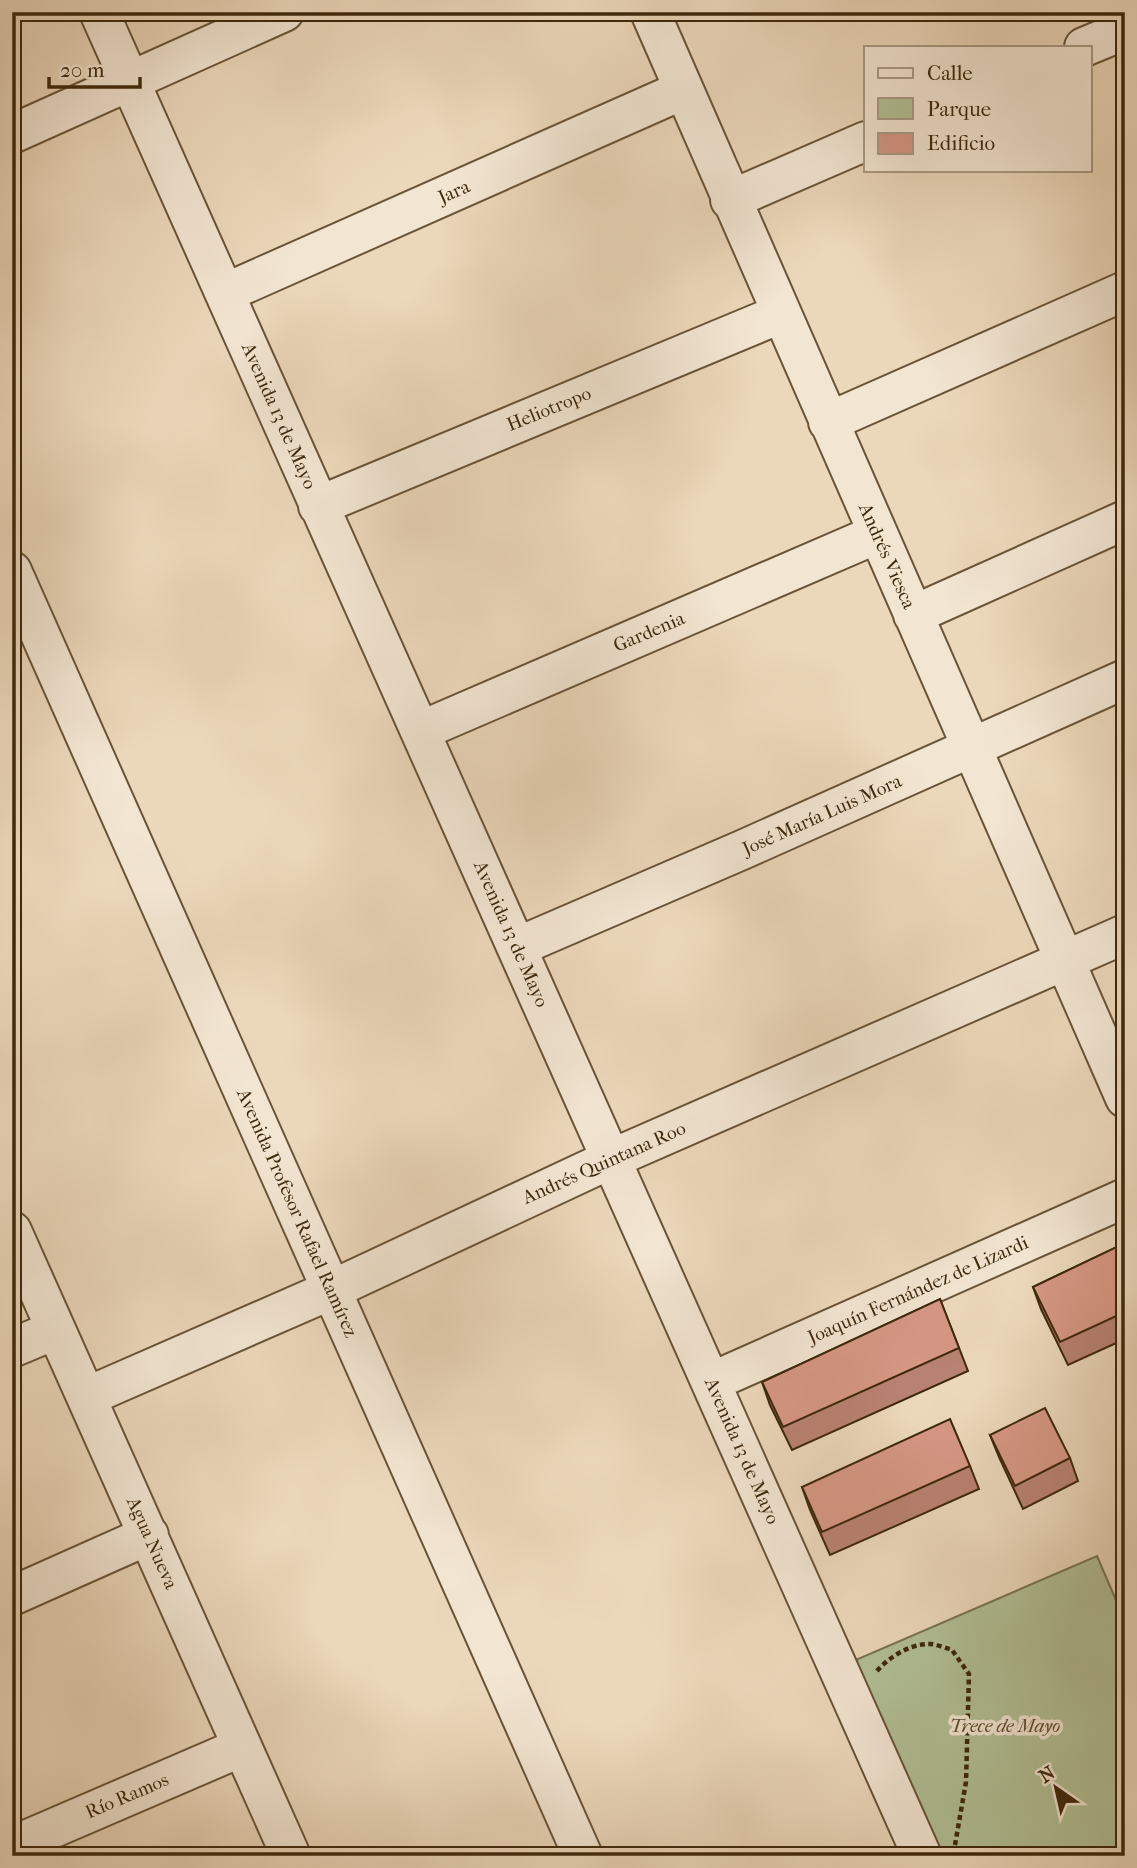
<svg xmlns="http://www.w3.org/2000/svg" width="1137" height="1868" font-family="'IM FELL French Canon',serif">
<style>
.green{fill:#b1bf95;stroke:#787450;stroke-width:2}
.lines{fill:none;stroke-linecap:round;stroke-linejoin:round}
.minor-casing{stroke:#695437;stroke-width:42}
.path{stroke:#3e280b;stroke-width:4.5;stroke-dasharray:5 3.5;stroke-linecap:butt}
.minor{stroke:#f2e5d2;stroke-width:38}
.wall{fill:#b88272;stroke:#3e280b;stroke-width:2}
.building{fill:#d69784;stroke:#3e280b;stroke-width:2}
.labels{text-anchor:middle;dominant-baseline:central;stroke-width:7;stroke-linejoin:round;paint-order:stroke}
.street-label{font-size:19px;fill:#3e280b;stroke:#f2e5d2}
.park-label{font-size:19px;font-style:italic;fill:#5b4e2e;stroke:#f2e5d2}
</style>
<rect width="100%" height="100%" fill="#ebd7ba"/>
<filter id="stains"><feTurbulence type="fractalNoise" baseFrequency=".00286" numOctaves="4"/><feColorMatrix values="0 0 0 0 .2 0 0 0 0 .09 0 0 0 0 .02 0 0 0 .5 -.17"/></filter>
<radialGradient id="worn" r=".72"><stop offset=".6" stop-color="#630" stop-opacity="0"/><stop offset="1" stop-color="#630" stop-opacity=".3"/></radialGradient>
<path class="green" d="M1097,1556L1125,1621V1856H928L851,1662Z"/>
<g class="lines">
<defs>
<path id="minor" d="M99,12L922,1856
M650,12L1125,1098
M1084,47L1125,30
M12,134L284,12
M730,200L866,141
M225,293L683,90
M828,422L1125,291
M318,506L780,314
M12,571L583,1856
M913,615L1125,520
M420,731L877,534
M517,947L742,850L1125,679
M12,1231L291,1856
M12,1348L55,1330
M711,1382L1125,1198
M86,1397L331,1290L611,1159L1125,934
M12,1596L149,1535
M12,1846L242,1747"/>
</defs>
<use href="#minor" class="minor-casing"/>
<path class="path" d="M877,1671C889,1657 911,1643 931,1644C938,1645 946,1648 952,1650L969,1674L966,1782L955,1845"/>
<use href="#minor" class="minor"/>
</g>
<path class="wall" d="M1125,1243V1339L1068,1365L1041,1309L1033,1287Z
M940,1299L968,1371L792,1450L770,1405L762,1382Z
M990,1435L1070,1458L1078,1481L1023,1509L999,1457Z
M970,1466L979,1489L830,1555L810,1510L802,1487Z"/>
<path class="building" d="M1125,1243V1312L1060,1342L1033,1287Z
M940,1299L959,1348L783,1427L762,1382Z
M1045,1408L1070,1458L1015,1486L990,1435Z
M950,1419L970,1466L822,1532L802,1487Z
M1125,1530V1545L1119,1533Z"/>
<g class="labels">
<g class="street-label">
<text transform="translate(454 192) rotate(-24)">Jara</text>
<text transform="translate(549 409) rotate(-22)">Heliotropo</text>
<text transform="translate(279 416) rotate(66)">Avenida 13 de Mayo</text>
<text transform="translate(887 556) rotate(66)">Andrés Viesca</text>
<text transform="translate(649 632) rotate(-23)">Gardenia</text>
<text transform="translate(822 815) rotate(-24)">José María Luis Mora</text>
<text transform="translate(511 934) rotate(66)">Avenida 13 de Mayo</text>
<text transform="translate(604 1163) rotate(-24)">Andrés Quintana Roo</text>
<text transform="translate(297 1213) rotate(66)">Avenida Profesor Rafael Ramírez</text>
<text transform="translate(918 1290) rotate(-24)">Joaquín Fernández de Lizardi</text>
<text transform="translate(742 1451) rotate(66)">Avenida 13 de Mayo</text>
<text transform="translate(152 1543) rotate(66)">Agua Nueva</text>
<text transform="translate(127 1796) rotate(-23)">Río Ramos</text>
</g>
<g class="park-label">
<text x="1005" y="1726">Trece de Mayo</text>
</g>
</g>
<rect width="1137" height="1868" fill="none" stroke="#ebd7ba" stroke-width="42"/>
<rect x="14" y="14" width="1109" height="1840" fill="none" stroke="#3e280b" stroke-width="3.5"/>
<rect x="21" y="21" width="1095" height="1826" fill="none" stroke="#3e280b" stroke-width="2"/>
<rect x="864" y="46" width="228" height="126" fill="#f2e5d2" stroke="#aa9982" stroke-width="2"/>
<rect x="878" y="68" width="35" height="10" fill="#f2e5d2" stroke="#aa9982" stroke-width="2"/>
<text x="927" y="80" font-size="21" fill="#3e280b">Calle</text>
<rect x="878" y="98" width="35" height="21" fill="#b1bf95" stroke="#aa9982" stroke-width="2"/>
<text x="927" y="116" font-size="21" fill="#3e280b">Parque</text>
<rect x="878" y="133" width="35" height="21" fill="#d69784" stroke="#aa9982" stroke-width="2"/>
<text x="927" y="150" font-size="21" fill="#3e280b">Edificio</text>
<g transform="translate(1056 1788) rotate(326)" stroke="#f2e5d2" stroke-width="5" paint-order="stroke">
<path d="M0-5L12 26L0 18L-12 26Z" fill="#3e280b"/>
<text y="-10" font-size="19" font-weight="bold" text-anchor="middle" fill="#3e280b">N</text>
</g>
<path d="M49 77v10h91v-10" fill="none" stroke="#3e280b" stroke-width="3.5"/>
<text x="60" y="77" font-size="21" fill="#3e280b" stroke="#f2e5d2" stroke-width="5" paint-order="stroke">20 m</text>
<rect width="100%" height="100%" filter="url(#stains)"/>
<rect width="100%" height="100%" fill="url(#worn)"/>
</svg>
